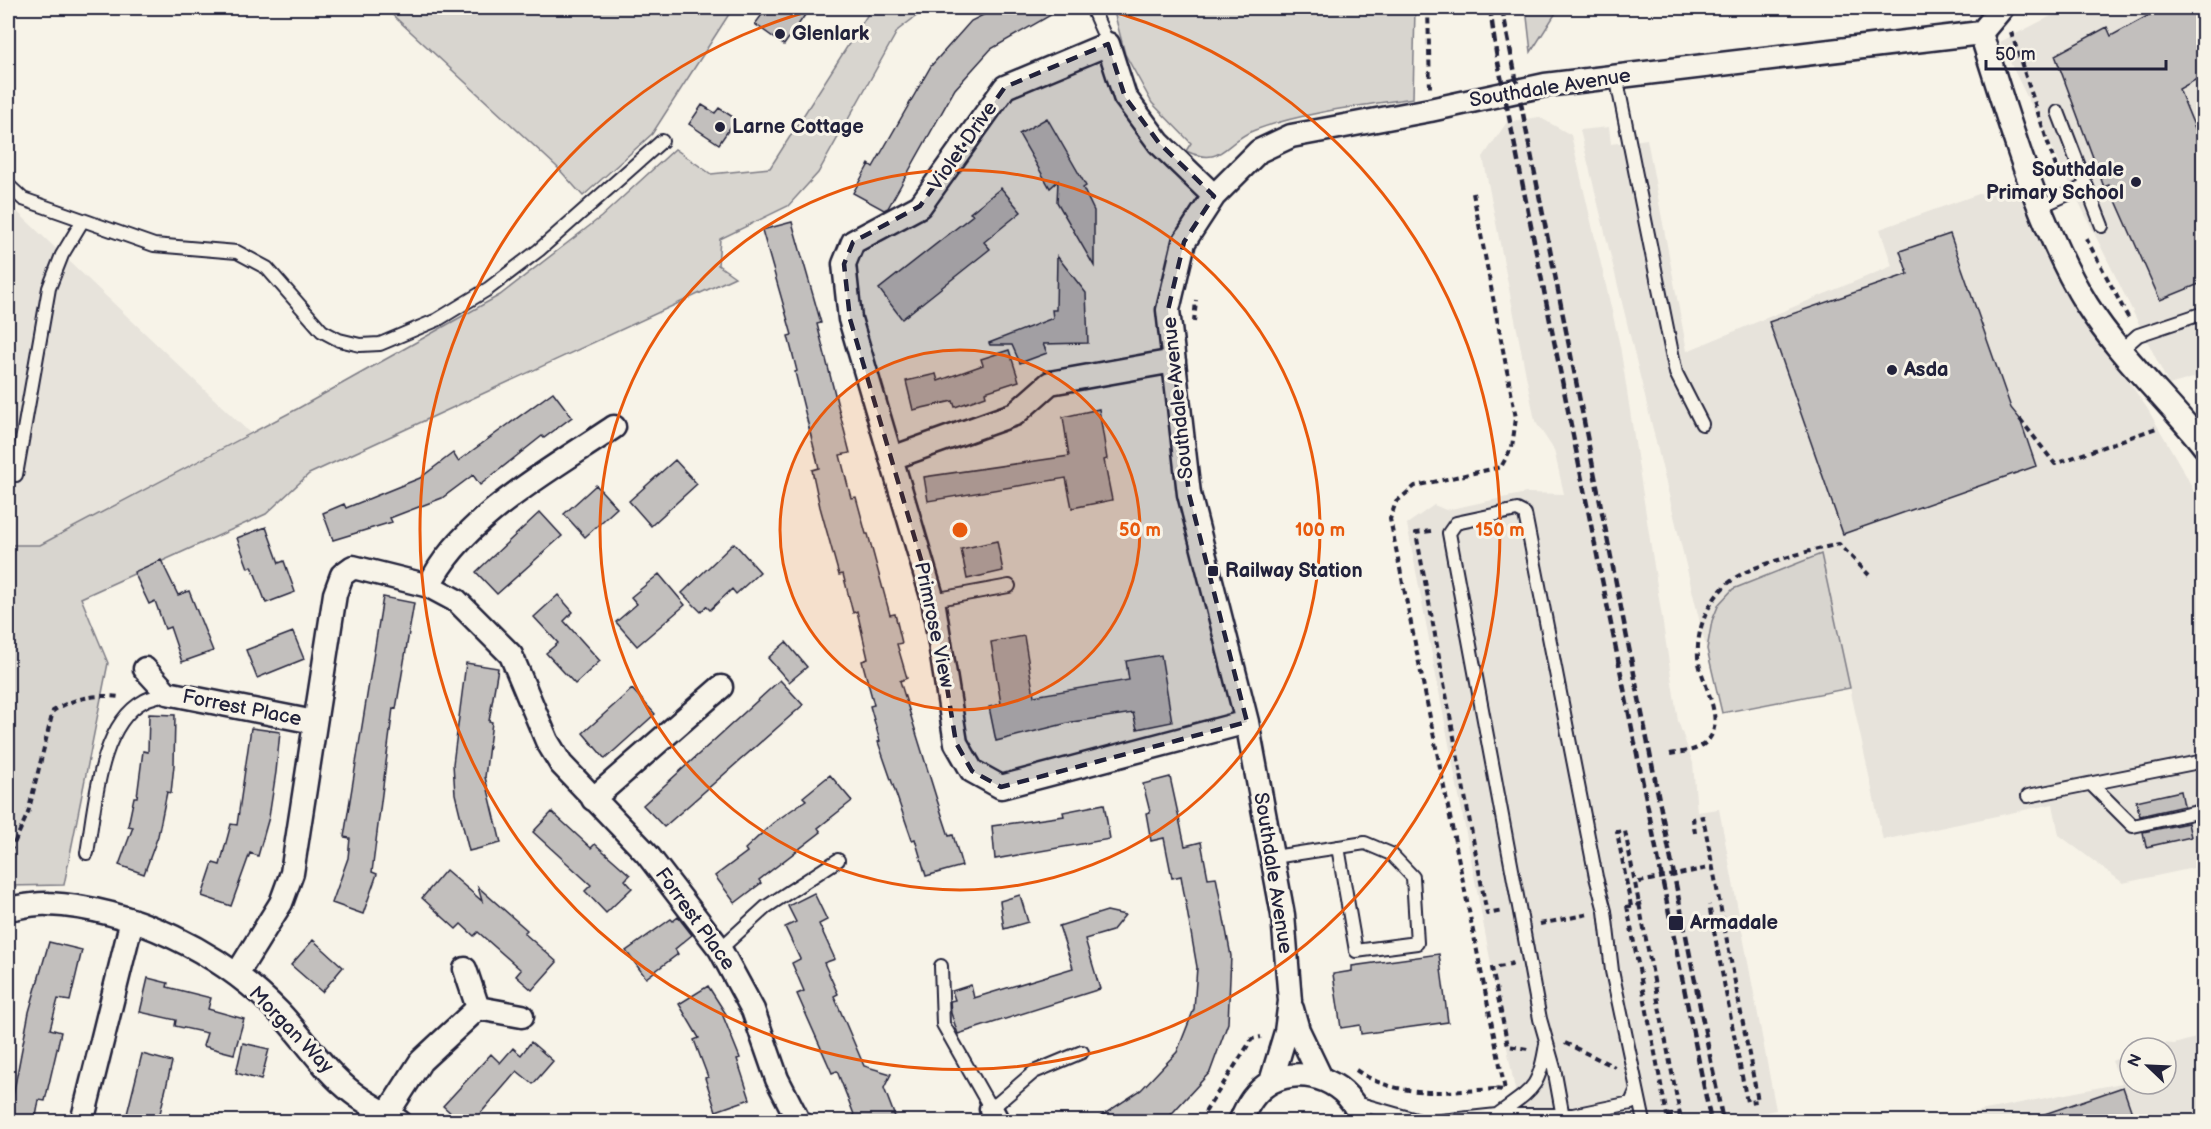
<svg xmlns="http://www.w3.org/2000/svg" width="2211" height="1129" font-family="'Balsamiq Sans',sans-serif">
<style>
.built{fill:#e7e3db}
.green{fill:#d8d5cf;stroke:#7d7c85;stroke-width:1.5}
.building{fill:#c2bfbd;stroke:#22223b;stroke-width:1.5}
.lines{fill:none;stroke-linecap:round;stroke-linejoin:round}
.service-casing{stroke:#22223b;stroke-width:16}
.minor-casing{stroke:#22223b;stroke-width:27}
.path{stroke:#22223b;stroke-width:4;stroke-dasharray:6 4.5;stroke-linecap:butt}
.service{stroke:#f7f3e8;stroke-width:12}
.minor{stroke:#f7f3e8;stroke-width:22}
.rail{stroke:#22223b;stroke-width:4.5;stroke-dasharray:9 4.5;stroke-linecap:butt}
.path-bridge{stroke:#22223b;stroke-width:4;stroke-dasharray:6 4.5;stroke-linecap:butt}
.marked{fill:#22223b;fill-opacity:0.2;stroke:#22223b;stroke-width:4.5;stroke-dasharray:12 8;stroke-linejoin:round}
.ring{fill:none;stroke:#e8590c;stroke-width:3}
.poi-dot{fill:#22223b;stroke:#f7f3e8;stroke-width:2}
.labels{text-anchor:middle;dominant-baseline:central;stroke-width:6;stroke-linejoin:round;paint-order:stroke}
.poi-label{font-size:20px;font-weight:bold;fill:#22223b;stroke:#f7f3e8;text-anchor:start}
.street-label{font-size:20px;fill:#22223b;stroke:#f7f3e8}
.centre{fill:#e8590c;stroke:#f7f3e8;stroke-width:3}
.ring-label{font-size:18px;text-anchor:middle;font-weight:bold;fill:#e8590c;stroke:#f7f3e8;stroke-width:6;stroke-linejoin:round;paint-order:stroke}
</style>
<rect width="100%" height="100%" fill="#f7f3e8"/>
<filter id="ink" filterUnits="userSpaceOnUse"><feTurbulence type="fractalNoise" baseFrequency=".0167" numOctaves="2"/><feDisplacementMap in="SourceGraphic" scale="12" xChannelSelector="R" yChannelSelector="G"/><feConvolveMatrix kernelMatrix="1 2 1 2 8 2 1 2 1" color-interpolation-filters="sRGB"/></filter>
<g filter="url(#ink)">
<path class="built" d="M2067,8H2203V375L2169,385L2000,42Z
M1539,117L1571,135L1620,346L1678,721L1693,763L1697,812L1719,809L1776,1110L1751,1115L1752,1122L1521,1121L1407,524L1434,505L1446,510L1526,493L1564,494L1554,450L1535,421L1483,157L1507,122Z
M1609,127L1611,144L1647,139L1687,351L1892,266L1880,229L2021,179L2061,284L2147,408L2187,477L2203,512V866L2123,883L2059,835L2053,804L1883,840L1850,688L1722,713L1580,130Z
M8,203L250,433L40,545H8Z
M2203,1036V1121L1924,1122L2122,1083L2112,1061L2130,1053V1084H2166V1048H2140L2152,1042L2174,1044Z"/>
<path class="green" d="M385,8H733L652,134L583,196L557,167Z
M858,8H927L898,30L818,173L788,206L720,239L718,265L735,277L309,474L266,514L81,598L108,663L64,885L8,886V545H40L297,409L500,295L601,217L675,149L711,174L770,168L868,14Z
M1113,8H1415L1413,98C1360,106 1305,112 1255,130C1224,141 1224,168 1186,151L1191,143L1152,103L1125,54Z
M1526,8H1559L1531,52Z
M1821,554L1850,688L1722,713L1707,649L1712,621L1719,604L1733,589Z"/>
<path class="building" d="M767,8H810L784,45L755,24Z
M997,8H1063L991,49L955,89L888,208L884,210L853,193L869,164L873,167L931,66L971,21Z
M2162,8H2204V75L2179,89L2204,150V282L2160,300L2109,185L2104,187L2055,55L2107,27L2111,36Z
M702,105L715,113L719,108L736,119L719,144L689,124Z
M1047,118L1086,186L1083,188L1094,211V266L1057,202L1058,181L1050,188L1019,134Z
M1001,188L1021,212L984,242L990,249L902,319L879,289L973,215L970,213Z
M792,222L821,323L817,324L850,453L840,455L851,498L856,497L866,534H868L890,615L895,614L902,643L897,644L907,678L900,681L937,800L949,836L953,835L962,866L926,876L915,839L912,840L878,742L880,741L870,706L874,705L862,661L868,659L857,611L853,613L843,574L839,575L820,507L812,470L819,468L795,372L797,371L788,336L792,335L762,230Z
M1950,234L2011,408L2020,419L2036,466L1843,534L1769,322L1908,274L1900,251Z
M1057,256L1086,293L1088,343L1043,344L1047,353L1020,363L1012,345H990L989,343L1053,318L1052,310H1056Z
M1009,350L1019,381L985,392L986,396L955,407L953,401L913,410L906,381L936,374L938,381L983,365L981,359Z
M553,392L572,417L544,438L542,436L480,485L473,475L442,498L390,518L392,522L333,540L323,513L344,504L346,508L420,478L453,453L458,461Z
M1099,409L1107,459L1104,460L1112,500L1072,508L1066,478L928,501L924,477L1069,456L1063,417Z
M675,460L697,484L651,526L629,501Z
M596,485L617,508L585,537L564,514Z
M540,512L562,536L497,594L476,572Z
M266,527L279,563L284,561L295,592L266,603L252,566L248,568L237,538Z
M997,541L1003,571L967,579L961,549Z
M734,543L760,572L736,594L732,589L710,610L706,606L701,612L682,593Z
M161,560L178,595L189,591L213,651L182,662L170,627L165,629L155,601L149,604L134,572Z
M659,574L685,605L637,646L616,622L637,604L631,597Z
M558,595L573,612L564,621L600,661L575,684L546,653L558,643L534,617Z
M383,597L414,603L396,709L393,708L372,872L377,874L363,914L332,903L348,858L350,838L344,837Z
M293,632L304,659L257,678L246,650Z
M1024,636L1034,696L1129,680L1126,661L1161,655L1172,722L1137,729L1133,713L1072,722L996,741L989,707L1001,704L991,642Z
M786,642L807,667L789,682L768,658Z
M466,663L498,668L489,721L492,722L485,777L501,843L469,851L455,794L453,764Z
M780,680L803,705L664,827L643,805Z
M632,689L655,714L605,759L583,733Z
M149,714L175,715L174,765L171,793L167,792L158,836L144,874L119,865L133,827L128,826L134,797H137L143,751L148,752Z
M251,728L280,732L276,772L269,817L258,856L250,853L231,906L202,896L213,863L220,865L231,824L237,825Z
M830,775L852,801L818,828L821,832L759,880L761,883L735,903L715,876L747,852L745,849L773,823L806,800L803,797Z
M1170,777L1185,846L1201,842L1208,878L1216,877L1231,956L1228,1023L1210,1072L1164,1122H1092L1141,1090L1177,1052L1194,1009L1197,967L1181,876L1172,878L1164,838L1151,841L1146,813L1150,812L1143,784Z
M2181,791L2184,806L2140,816L2136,801Z
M1104,804L1110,839L995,859L992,826L1064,816L1063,812Z
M552,812L591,848L595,844L630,875L625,880L632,888L606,913L585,891L591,885L533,832Z
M2188,823L2191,837L2146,847L2143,832Z
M446,870L482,901L478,887L527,930L524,933L557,962L532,990L516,976L521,970L478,932L474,936L461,924L456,929L422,898Z
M814,893L827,920L819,924L835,959L824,963L838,994L834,996L864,1066L891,1074L884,1088L897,1122H857L837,1071L832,1073L797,994L804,991L792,963L800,959L785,927L796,922L788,906Z
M1020,895L1028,922L1004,929L1000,901Z
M1107,911L1125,915L1112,931L1085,939L1100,989L958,1034L951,1013L950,1001L955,1000L952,991L971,985L974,998L1073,968L1059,926Z
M678,917L692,935L675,949L678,954L646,978L626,951L671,919L673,921Z
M313,940L343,967L322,992L291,965Z
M49,942L82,950L70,1001L58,999L50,1029L61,1032L45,1101L39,1100L35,1122H8L29,1012Z
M1439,954L1448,1022L1361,1034L1360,1025L1341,1028L1333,974L1352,971V966Z
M148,978L168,983L167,987L211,998L208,1009L244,1019L234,1054L203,1046L207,1033L175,1026L176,1020L140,1012Z
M708,986L726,1014L723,1016L740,1058L737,1059L750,1099L716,1111L705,1078L708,1077L694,1040L699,1038L679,1004Z
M531,1042L553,1061L533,1084L517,1071L473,1122H461L443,1106L491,1054L500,1063L513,1048L521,1055Z
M243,1043L269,1049L261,1080L236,1073Z
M142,1054L172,1062L158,1122H125Z
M2123,1087L2132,1113L2109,1122H2034L2033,1118Z"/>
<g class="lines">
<defs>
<path id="service" d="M1092,8L1108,44
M1616,76L1676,373L1702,424
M2058,112L2102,226
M8,185L23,199L154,245L237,252L267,268L322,331L339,340L360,345L380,344L437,320L488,289L539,250L662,141
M2041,206L2086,186
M2120,351L2138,335L2204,313
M8,474L16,475L49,288L62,255L83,220
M933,600L1009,586
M2091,784L2133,826L2202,811L2204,807
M2028,796L2204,761
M87,853C95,807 99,725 144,701C151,697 160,696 167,693
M1274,857L1365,843L1391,854L1413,877L1417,943L1356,951L1338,847
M720,949L766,907L838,860
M941,966L943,1024L991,1109L1034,1072L1082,1052
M1353,1102L1423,1122
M1497,1115C1532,1089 1539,1090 1546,1044
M1573,1115L1631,1103L1637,1089
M1563,1117L1554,1068L1540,1019L1449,533L1456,523L1517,510L1525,514L1596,877L1605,911L1612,971L1644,1122
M1432,1122L1497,1115H1573L1574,1122"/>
<path id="minor" d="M1981,33C2009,120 2039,228 2087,305C2120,357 2166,398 2204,446
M1981,33L2002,8
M1214,196L1159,143L1125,97L1108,44L1005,87L920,206L853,242L844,264L850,319L933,600L956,743L972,771L1001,787L1247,722
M892,458L1015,414L1050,383L1174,361
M429,586C460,519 554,468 614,427
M145,669L167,693L314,722
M593,799L721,687
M8,909C20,907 35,903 48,904C132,908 221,952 279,1012C304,1038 324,1071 353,1093C367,1104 384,1112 400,1122
M465,969L478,1008L522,1016
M237,974L281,903L292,873L335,594L342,575L353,567L429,586L457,601L511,655L547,741L561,764L647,854L720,949L753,1010L777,1079L799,1122
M1292,1009L1298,1030L1321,1078
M1271,1082L1286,1032L1290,1001L1283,915L1247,722L1189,494L1168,310L1184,242L1214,196L1259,151L1291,136L1430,110L1545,85L1981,33
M991,1109L998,1122
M387,1114L421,1061L478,1008
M82,1122L132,920
M1240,1122C1247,1105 1255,1091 1271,1082C1305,1064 1352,1083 1361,1122"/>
</defs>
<use href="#service" class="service-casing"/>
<use href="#minor" class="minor-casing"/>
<path class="path" d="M1428,8L1430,88
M2011,32L2060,179
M1473,193L1516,418L1512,447L1501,467L1415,486L1396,502L1390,519L1505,1090L1494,1089
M2086,238L2130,321
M1194,322L1196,300
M2020,419L2055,464L2159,427
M1431,531L1416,533L1487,914L1503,911
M1670,754C1679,752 1689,752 1697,748C1735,731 1700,683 1698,657C1696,627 1710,595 1735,578C1755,564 1813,550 1839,544L1869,575
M1695,833L1693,819L1703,817L1758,1101L1747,1102L1709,905
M8,851L12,848L28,813L53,711C73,698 95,694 119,697
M1627,906L1667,1116
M1631,906L1617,832L1625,831L1635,883
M1626,907L1643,903
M1540,924L1589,914
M1510,962L1511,965L1492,968L1508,1046L1528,1049
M1565,1043L1615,1067
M1356,1070C1398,1099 1446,1092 1494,1089V1091
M1196,1122L1202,1117
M1203,1122L1202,1117L1252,1039L1261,1037"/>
<use href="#service" class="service"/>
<use href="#minor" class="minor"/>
<path class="rail" d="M1490,8L1496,52L1711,1122
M1502,8L1723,1122"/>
<path class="path-bridge" d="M1667,1116L1680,1114L1635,883L1713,867"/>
</g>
</g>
<path class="marked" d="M1108,44L1125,97L1159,143L1214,196L1184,242L1168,310L1189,494L1247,722L1001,787L972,771L956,743L933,600L850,319L844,264L853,242L920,206L1005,87Z"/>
<circle cx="960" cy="530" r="180" fill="#e8590c" fill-opacity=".12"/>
<g class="ring">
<circle cx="960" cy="530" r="180"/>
<circle cx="960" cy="530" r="360"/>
<path d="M1100 8A540 540 0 1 1 820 8"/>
</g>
<g class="poi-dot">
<circle cx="780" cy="34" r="6"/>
<circle cx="720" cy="127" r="6"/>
<circle cx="2136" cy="182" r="6"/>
<circle cx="1892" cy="370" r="6"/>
<rect x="1207" y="565" width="12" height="12" rx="3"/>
<rect x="1668" y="915" width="16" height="16" rx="3"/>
</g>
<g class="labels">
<g class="poi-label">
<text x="792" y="34">Glenlark</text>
<text x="732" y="127">Larne Cottage</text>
<text x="2124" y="170" text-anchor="end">Southdale<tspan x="2124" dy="23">Primary School</tspan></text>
<text x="1904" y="370">Asda</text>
<text x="1225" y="571">Railway Station</text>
<text x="1690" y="923">Armadale</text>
</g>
<g class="street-label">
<text transform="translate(1550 88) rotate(-9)">Southdale Avenue</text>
<text transform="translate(963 146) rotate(-55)">Violet Drive</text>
<text transform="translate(1178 398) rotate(-96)">Southdale Avenue</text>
<text transform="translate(934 625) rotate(78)">Primrose View</text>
<text transform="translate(242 708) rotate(11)">Forrest Place</text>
<text transform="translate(1273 873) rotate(81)">Southdale Avenue</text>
<text transform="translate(695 919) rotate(54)">Forrest Place</text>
<text transform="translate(291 1030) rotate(46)">Morgan Way</text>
</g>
</g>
<circle cx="960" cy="530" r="9" class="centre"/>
<g class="ring-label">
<text x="1140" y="536">50 m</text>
<text x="1320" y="536">100 m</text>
<text x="1500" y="536">150 m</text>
</g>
<rect width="2211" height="1129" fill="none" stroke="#f7f3e8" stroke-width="30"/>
<rect x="15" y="15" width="2181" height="1099" fill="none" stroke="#22223b" stroke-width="2" filter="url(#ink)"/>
<g transform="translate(2148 1066) rotate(293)"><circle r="28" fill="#f7f3e8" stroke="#a29fa3" stroke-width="1.5"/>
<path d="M0-4.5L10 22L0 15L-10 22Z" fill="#22223b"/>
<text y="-9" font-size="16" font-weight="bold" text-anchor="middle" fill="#22223b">N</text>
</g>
<path d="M1986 60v9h180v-9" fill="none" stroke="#22223b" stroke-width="3"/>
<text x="1995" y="60" font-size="18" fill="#22223b" stroke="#f7f3e8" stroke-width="4.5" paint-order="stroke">50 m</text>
</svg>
